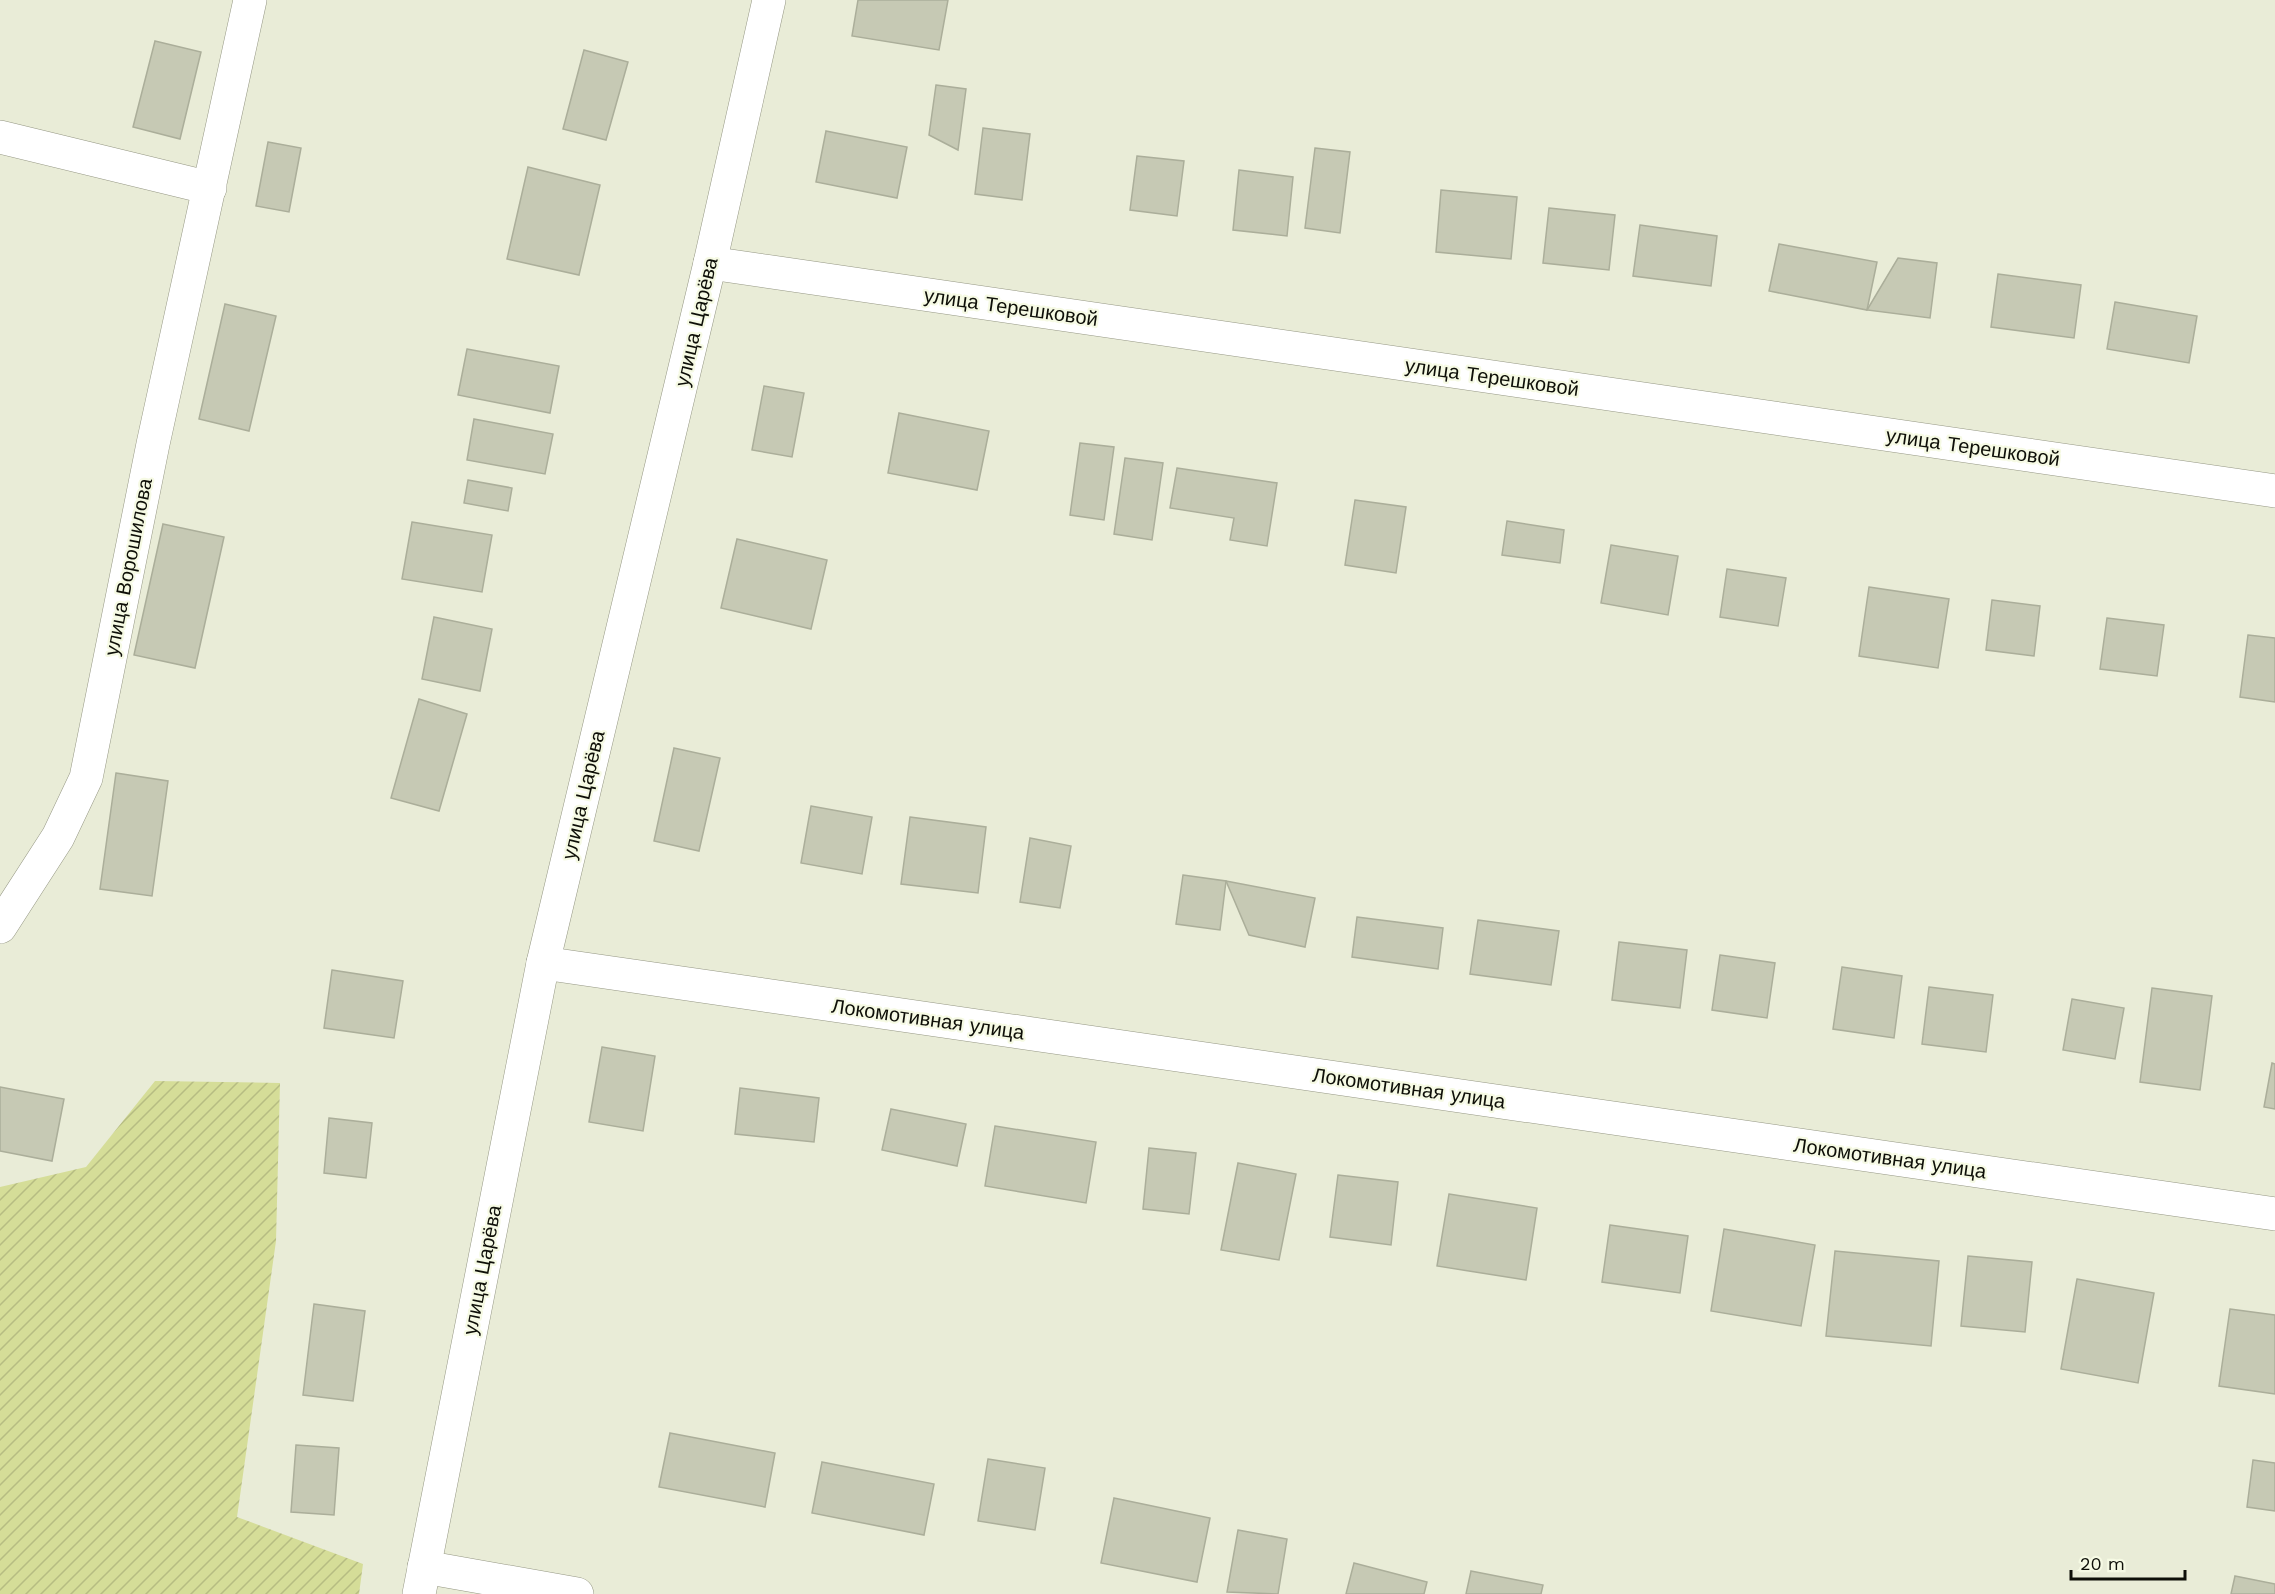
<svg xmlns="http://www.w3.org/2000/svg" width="2275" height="1594" font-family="'Work Sans',sans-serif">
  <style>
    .garden { fill: url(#garden-furrows) }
    .building { fill: #c6c9b4; stroke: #abae9a; stroke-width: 1.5 }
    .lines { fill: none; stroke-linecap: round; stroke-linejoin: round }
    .minor-casing { stroke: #959784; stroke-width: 34 }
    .minor { stroke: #fff; stroke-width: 33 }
    .labels { text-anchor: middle; stroke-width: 4.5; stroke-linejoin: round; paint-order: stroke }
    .street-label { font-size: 20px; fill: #0e0f08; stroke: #f6fae4 }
  </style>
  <defs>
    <pattern id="garden-furrows" width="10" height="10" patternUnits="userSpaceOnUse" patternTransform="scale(1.5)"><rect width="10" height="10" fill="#d5dd98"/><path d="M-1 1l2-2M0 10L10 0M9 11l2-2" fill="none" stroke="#b6bc82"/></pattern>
  </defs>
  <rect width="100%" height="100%" fill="#e9ecd7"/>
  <!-- garden -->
  <polygon class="garden" points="155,1081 280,1083 276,1241 237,1517 363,1564 359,1594 0,1594 0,1187 86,1167"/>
  <!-- building -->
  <g class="building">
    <polygon points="858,0 948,0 939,50 852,36"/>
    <polygon points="155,41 201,52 180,139 133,127"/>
    <polygon points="584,50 628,62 606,140 563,129"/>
    <polygon points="936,85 966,89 958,150 929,135"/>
    <polygon points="983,128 1030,134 1022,200 975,194"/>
    <polygon points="826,131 907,147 897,198 816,182"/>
    <polygon points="268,142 301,148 289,212 256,206"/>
    <polygon points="1315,148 1350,152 1340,233 1305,228"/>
    <polygon points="1137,156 1184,161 1177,216 1130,210"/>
    <polygon points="528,167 600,185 579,275 507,259"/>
    <polygon points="1239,170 1293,177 1287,236 1233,230"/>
    <polygon points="1441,190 1517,197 1511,259 1436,252"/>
    <polygon points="1549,208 1615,215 1609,270 1543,263"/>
    <polygon points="1640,225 1717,236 1711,286 1633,276"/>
    <polygon points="1779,244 1877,262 1867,310 1769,291"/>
    <polygon points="1898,258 1937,263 1930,318 1867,310"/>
    <polygon points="1998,274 2081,285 2074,338 1991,327"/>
    <polygon points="2115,302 2197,316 2189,363 2107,349"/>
    <polygon points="225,304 276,316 249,431 199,419"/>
    <polygon points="467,349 559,366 550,413 458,395"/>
    <polygon points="764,386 804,393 792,457 752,450"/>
    <polygon points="899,413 989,431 977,490 888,473"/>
    <polygon points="474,419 553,434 545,474 467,460"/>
    <polygon points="1080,443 1114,447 1104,520 1070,515"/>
    <polygon points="1125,458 1163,463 1152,540 1114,534"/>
    <polygon points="1177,468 1277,483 1267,546 1230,540 1234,518 1170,508"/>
    <polygon points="468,480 512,488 508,511 464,503"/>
    <polygon points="1355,500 1406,507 1396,573 1345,565"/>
    <polygon points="1507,521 1564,530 1560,563 1502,555"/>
    <polygon points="412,522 492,535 482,592 402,579"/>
    <polygon points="163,524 224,537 195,668 134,655"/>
    <polygon points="737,539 827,560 811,629 721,608"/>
    <polygon points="1611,545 1678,556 1668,615 1601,603"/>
    <polygon points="1727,569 1786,578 1778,626 1720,617"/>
    <polygon points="1869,587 1949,599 1938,668 1859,656"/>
    <polygon points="1992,600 2040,606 2034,656 1986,650"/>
    <polygon points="434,617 492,629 480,691 422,679"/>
    <polygon points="2107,618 2164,625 2157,676 2100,669"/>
    <polygon points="2248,635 2275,638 2275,702 2240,697"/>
    <polygon points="419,699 467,714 439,811 391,798"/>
    <polygon points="674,748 720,758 699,851 654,841"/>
    <polygon points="116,773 168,781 152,896 100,889"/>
    <polygon points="811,806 872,817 862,874 801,863"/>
    <polygon points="910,817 986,827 978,893 901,884"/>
    <polygon points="1030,838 1071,846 1060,908 1020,902"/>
    <polygon points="1183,875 1226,881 1220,930 1176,924"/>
    <polygon points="1226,881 1315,898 1305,947 1249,935"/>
    <polygon points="1357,917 1443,928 1438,969 1352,957"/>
    <polygon points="1478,920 1559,931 1551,985 1470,974"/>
    <polygon points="1619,942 1687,950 1680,1008 1612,1000"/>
    <polygon points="1720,955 1775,963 1767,1018 1712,1010"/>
    <polygon points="1842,967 1902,976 1894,1038 1833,1029"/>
    <polygon points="332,970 403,981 394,1038 324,1028"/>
    <polygon points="1929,987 1993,995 1986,1052 1922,1044"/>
    <polygon points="2152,988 2212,996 2200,1090 2140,1082"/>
    <polygon points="2072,999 2124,1008 2115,1059 2063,1050"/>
    <polygon points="602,1047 655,1056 643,1131 589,1122"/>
    <polygon points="2272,1063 2275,1064 2275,1109 2264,1107"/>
    <polygon points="0,1087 64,1099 52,1161 0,1151"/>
    <polygon points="740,1088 819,1098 814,1142 735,1134"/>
    <polygon points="891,1109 966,1124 957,1166 882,1150"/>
    <polygon points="329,1118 372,1123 366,1178 324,1173"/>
    <polygon points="995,1126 1096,1142 1086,1203 985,1186"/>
    <polygon points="1149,1148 1196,1153 1189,1214 1143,1209"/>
    <polygon points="1238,1163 1296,1174 1279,1260 1221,1250"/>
    <polygon points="1338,1175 1398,1182 1391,1245 1330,1237"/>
    <polygon points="1449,1194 1537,1208 1526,1280 1437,1266"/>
    <polygon points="1610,1225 1688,1236 1680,1293 1602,1282"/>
    <polygon points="1724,1229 1815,1245 1801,1326 1711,1311"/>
    <polygon points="1835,1251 1939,1261 1931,1346 1826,1336"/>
    <polygon points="1968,1256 2032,1262 2025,1332 1961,1326"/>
    <polygon points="2077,1279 2154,1293 2138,1383 2061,1369"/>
    <polygon points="314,1304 365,1311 353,1401 303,1395"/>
    <polygon points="2230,1309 2275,1315 2275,1394 2219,1386"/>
    <polygon points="670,1433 775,1453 765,1507 659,1487"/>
    <polygon points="296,1445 339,1448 334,1515 291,1512"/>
    <polygon points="988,1459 1045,1468 1035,1530 978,1521"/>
    <polygon points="2253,1460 2275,1463 2275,1511 2247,1507"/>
    <polygon points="822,1462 934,1484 924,1535 812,1513"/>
    <polygon points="1114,1498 1210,1518 1197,1582 1101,1563"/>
    <polygon points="1238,1530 1287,1539 1278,1594 1227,1592"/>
    <polygon points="1354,1563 1427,1582 1424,1594 1346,1594"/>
    <polygon points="1471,1571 1543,1585 1541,1594 1466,1594"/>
    <polygon points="2235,1576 2275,1584 2275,1594 2231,1594"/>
  </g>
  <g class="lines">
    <!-- minor casing -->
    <g class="minor-casing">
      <g id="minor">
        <polyline points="0,137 210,188"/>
        <polyline points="710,263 2275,491"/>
        <polyline points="0,927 58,837 86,778 153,444 250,0"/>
        <polyline points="543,963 2275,1214"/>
        <polyline points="424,1567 577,1594"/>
        <polyline points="419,1594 543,963 710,263 769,0"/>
      </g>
    </g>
    <!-- minor -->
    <use href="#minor" class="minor"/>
  </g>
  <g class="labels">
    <!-- street labels -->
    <g class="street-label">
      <text transform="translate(1011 307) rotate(8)" y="7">улица Терешковой</text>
      <text transform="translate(696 322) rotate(-77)" y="7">улица Царёва</text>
      <text transform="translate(1492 377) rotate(8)" y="7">улица Терешковой</text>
      <text transform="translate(1973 447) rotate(8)" y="7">улица Терешковой</text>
      <text transform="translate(128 567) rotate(-79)" y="7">улица Ворошилова</text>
      <text transform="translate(583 795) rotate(-77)" y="7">улица Царёва</text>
      <text transform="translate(928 1019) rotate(8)" y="7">Локомотивная улица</text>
      <text transform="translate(1409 1088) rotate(8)" y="7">Локомотивная улица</text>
      <text transform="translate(1890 1158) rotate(8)" y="7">Локомотивная улица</text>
      <text transform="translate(482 1270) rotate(-79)" y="7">улица Царёва</text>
    </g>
  </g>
  <!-- scale -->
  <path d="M2071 1570v9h114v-9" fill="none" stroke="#0e0f08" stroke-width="3"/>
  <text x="2080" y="1570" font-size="18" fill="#0e0f08" stroke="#f6fae4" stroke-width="4.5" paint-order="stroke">20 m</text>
</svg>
